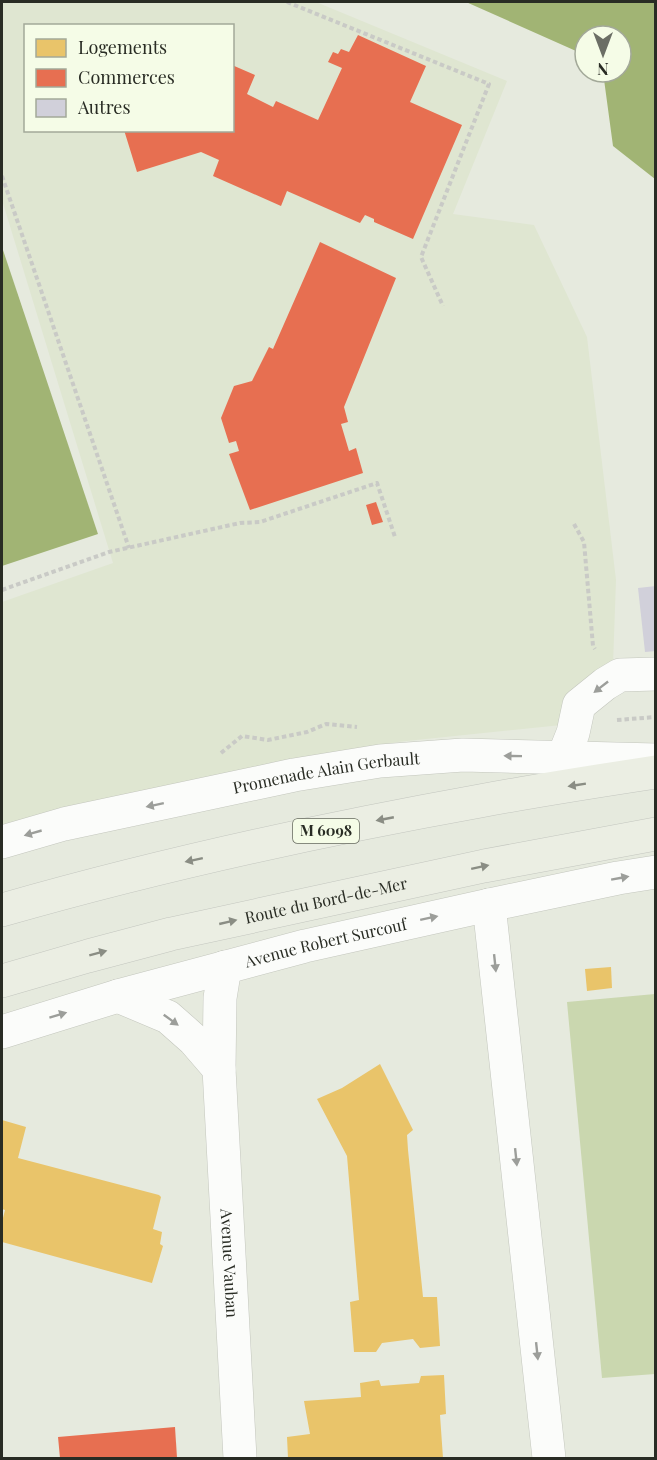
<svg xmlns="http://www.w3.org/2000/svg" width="657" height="1460" font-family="'Playfair Display',serif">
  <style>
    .built { fill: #dfe6d1; fill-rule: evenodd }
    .green { fill: #cad7af }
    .water { fill: #a1b474 }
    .homes { fill: #e9c46a }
    .shops { fill: #e76f51 }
    .building { fill: #d1d0da }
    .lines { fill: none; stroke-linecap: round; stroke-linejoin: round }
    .minor-casing { stroke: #c3c6bd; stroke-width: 34 }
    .major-casing { stroke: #c3c6bf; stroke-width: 34 }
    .path { stroke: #c9cac6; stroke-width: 4; stroke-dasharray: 4.5 3; stroke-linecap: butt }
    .minor { stroke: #fbfcfa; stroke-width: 33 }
    .major { stroke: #ebeee3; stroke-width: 33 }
    .oneway { fill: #9c9e9a }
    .oneway2 { fill: #8a8d84 }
    .labels { text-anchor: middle; stroke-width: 6; stroke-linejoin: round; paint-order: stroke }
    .shield { fill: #f5fce7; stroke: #666a5e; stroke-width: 1.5 }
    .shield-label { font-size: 15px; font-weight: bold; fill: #292c24 }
    .street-label { font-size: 16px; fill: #292c24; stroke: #f5fce7 }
  </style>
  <rect width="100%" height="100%" fill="#e6eade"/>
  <!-- built -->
  <path class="built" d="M2,2H316L507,81L453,214L534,225L587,337L616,580L612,693L581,723L397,742L118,805L2,840V602L113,563L2,200ZM26,26H232V130H26Z"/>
  <!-- green -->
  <polygon class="green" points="655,994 655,1374 602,1378 567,1002"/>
  <!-- water -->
  <g class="water">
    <polygon points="466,2 655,2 655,179 613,146 603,72 621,72 621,36 585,36 585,55"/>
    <polygon points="2,247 98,534 2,566"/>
  </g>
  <!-- homes -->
  <g class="homes">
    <polygon points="611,967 612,988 587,991 585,969"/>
    <polygon points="380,1064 413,1130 407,1135 408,1150 423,1297 437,1297 440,1346 420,1348 413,1339 382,1343 376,1352 354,1352 350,1302 359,1300 347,1156 317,1099 342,1088"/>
    <polygon points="2,1120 26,1127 18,1158 159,1195 161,1197 153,1229 162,1232 160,1244 163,1246 152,1283 2,1242 2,1222 5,1210 2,1209"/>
    <polygon points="444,1375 446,1414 440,1415 443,1458 288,1458 287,1437 310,1434 304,1401 361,1397 360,1383 379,1380 381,1386 419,1383 421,1376"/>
  </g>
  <!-- shops -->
  <g class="shops">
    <polygon points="358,35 426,66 410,102 462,125 413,239 374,222 374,219 365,215 360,223 287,191 281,206 213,176 219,160 201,152 137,172 124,130 232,130 232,65 255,75 247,94 273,107 276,101 318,120 342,68 328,62 333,52 338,54 341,49 349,52"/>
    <polygon points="320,242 396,278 344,407 348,422 341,424 349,451 356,448 363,473 250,510 229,454 239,451 236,441 229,443 221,418 234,386 252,381 269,347 273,349"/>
    <polygon points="376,502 383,522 372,525 366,505"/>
    <polygon points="175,1427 177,1458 60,1458 58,1437"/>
  </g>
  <!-- building -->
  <polygon class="building" points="656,586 656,651 645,652 638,588"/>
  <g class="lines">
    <!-- minor casing -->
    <g class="minor-casing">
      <g id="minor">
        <polyline points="563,758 573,733 579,705 605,684 620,675 656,674"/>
        <path id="s1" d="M2,842L64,824L294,775L380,761L463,755L656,760"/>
        <polyline points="489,905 549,1458"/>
        <path id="s2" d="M225,967L220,998L219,1069L240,1458"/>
        <polyline points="118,996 168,1017 194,1040 219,1069"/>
        <path id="s3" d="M2,1032L118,996L305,946L489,905L618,878L656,872"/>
      </g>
    </g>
    <!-- major casing -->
    <g class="major-casing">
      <g id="major">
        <path d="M2,910C159,865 319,830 480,801C539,790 597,781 656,772"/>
        <path id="s4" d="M2,981L88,956L171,934L484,866L656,834"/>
      </g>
    </g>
    <!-- path -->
    <g class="path">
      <polyline points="287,2 489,84 421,257 443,306"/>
      <polyline points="2,176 129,548"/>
      <polyline points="574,524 584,542 593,646 595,649"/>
      <polyline points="2,590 109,552 240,523 260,522 377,483 395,537"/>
      <polyline points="617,720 656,717"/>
      <polyline points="221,753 242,736 268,740 307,732 326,724 357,727"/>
    </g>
    <!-- minor -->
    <use href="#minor" class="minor"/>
    <!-- major -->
    <use href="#major" class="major"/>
  </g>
  <!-- one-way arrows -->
  <defs><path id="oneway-solid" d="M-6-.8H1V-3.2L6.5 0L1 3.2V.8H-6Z" transform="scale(1.5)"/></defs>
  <g class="oneway">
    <use href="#oneway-solid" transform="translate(601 687) rotate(142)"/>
    <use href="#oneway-solid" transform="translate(513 756) rotate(-179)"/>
    <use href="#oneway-solid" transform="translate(155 805) rotate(168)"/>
    <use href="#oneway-solid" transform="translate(33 833) rotate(164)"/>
    <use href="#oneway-solid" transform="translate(620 878) rotate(-10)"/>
    <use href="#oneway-solid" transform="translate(429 918) rotate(-12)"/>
    <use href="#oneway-solid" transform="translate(495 963) rotate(84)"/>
    <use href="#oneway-solid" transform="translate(58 1015) rotate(-17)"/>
    <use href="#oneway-solid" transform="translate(171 1020) rotate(36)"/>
    <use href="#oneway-solid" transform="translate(516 1157) rotate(84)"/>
    <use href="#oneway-solid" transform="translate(537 1351) rotate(84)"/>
  </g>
  <g class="oneway2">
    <use href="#oneway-solid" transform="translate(577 785) rotate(171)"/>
    <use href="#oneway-solid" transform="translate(385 819) rotate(169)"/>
    <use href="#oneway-solid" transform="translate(194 860) rotate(168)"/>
    <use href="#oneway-solid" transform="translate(480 867) rotate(-12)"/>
    <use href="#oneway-solid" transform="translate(228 922) rotate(-13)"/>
    <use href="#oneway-solid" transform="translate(98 953) rotate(-15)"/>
  </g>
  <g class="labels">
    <!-- shield labels -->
    <rect class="shield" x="293" y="819" width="66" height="24" rx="4.5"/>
    <g class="shield-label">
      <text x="326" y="836">M 6098</text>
    </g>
    <!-- street labels -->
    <g class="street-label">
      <text dy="6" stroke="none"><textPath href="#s1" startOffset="332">Promenade Alain Gerbault</textPath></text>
      <text dy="6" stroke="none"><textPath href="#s4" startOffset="334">Route du Bord-de-Mer</textPath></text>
      <text dy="6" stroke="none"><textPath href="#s3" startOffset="336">Avenue Robert Surcouf</textPath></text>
      <text dy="6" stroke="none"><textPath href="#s2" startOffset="297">Avenue Vauban</textPath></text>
    </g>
  </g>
  <!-- border -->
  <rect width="657" height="1460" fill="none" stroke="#292c24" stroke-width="6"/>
  <!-- legend -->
  <rect x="24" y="24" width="210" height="108" fill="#f5fce7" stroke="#a3a999" stroke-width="1.5"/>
  <rect x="36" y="39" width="30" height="18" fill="#e9c46a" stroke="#a3a999" stroke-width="1.5"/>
  <text x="78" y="54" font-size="18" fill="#292c24">Logements</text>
  <rect x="36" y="69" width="30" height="18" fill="#e76f51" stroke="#a3a999" stroke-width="1.5"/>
  <text x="78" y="84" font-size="18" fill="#292c24">Commerces</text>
  <rect x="36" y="99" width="30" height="18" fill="#d1d0da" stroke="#a3a999" stroke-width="1.5"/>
  <text x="78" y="114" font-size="18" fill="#292c24">Autres</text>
  <!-- north arrow -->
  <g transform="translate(603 54) rotate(180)"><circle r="28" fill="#f5fce7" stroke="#a3a999" stroke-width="1.5"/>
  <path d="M0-4.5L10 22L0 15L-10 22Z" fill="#6b6e65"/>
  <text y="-9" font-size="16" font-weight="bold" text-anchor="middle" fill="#292c24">N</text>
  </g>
</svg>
